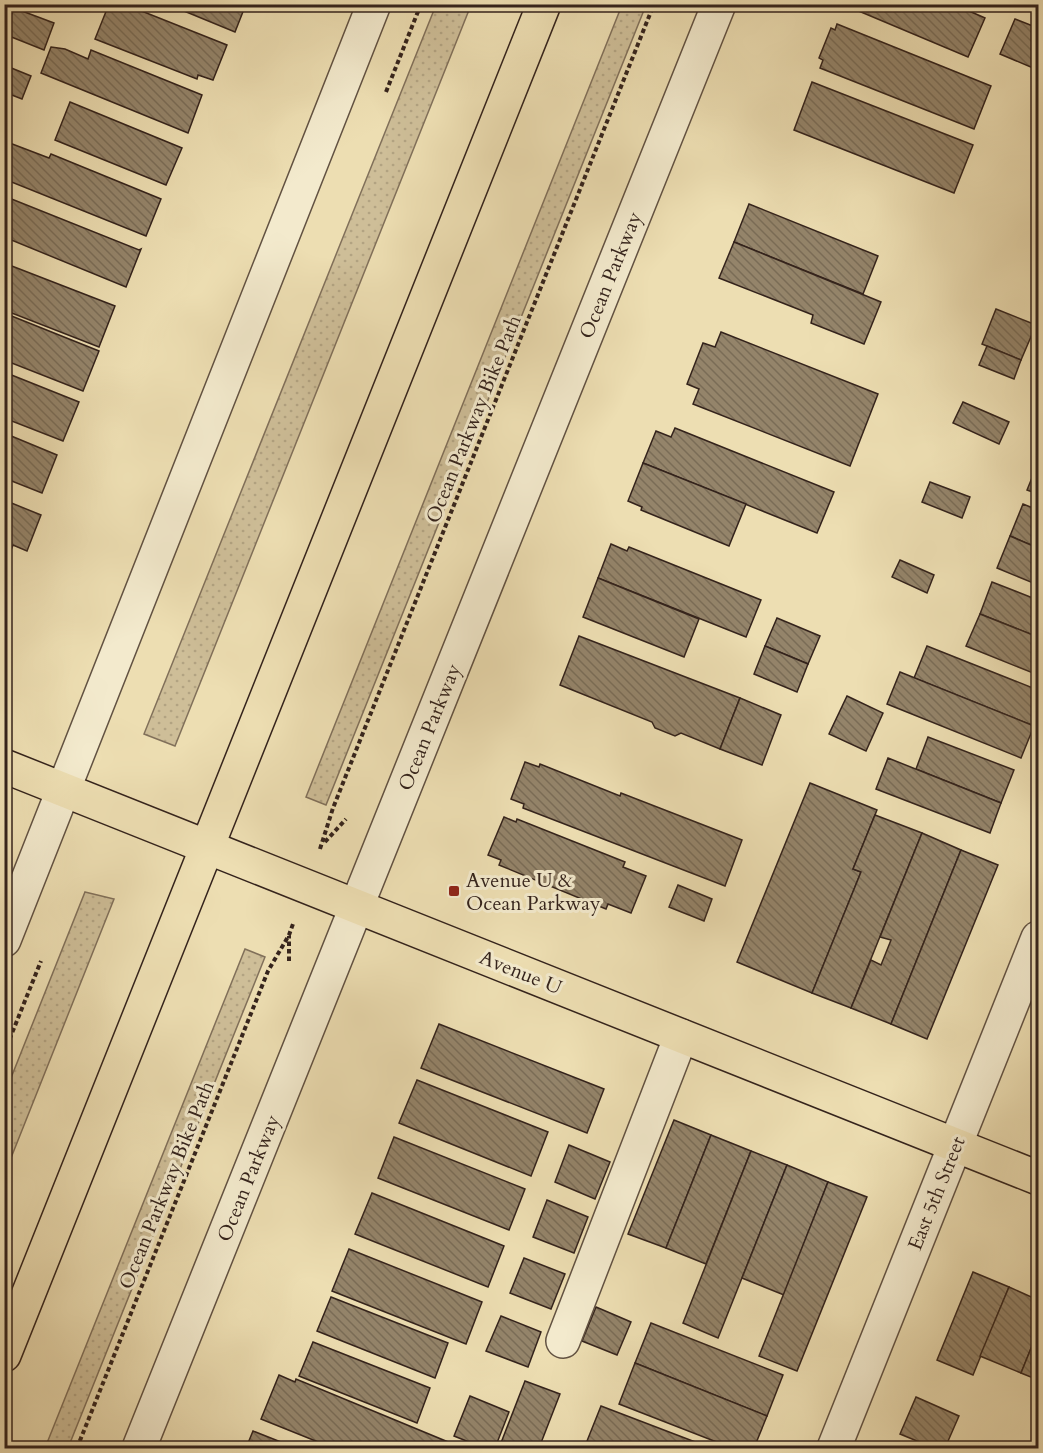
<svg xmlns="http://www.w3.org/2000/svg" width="1043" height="1453" font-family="Cardo,serif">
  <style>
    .grass { fill: url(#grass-dots); stroke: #81705a; stroke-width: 1.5 }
    .building { fill: url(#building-back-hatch); stroke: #34231c; stroke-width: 1.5 }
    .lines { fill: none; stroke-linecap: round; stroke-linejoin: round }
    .minor-casing { stroke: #625242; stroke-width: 36 }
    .major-casing { stroke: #34231c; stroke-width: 36 }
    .path { stroke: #34231c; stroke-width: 4; stroke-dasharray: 4.5 3; stroke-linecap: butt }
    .minor { stroke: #f3eacd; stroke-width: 33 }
    .major { stroke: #eddeb2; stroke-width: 33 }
    .poi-dot { fill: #8f2418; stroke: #f3eacd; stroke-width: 2 }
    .labels { text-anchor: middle; stroke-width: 6; stroke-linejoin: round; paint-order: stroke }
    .street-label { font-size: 20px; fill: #34231c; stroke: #f3eacd }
    .poi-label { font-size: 20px; fill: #34231c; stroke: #f3eacd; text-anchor: start }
  </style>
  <defs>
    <pattern id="grass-dots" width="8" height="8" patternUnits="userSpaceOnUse" patternTransform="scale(1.5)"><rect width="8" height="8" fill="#cebe98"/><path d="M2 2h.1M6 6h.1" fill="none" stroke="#b2a382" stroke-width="1.8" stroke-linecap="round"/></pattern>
    <pattern id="building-back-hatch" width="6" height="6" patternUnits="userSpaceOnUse" patternTransform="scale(1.5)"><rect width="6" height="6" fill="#94846a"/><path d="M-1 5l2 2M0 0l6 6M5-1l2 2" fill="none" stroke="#7a6c56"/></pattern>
  </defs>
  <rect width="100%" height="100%" fill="#eddeb2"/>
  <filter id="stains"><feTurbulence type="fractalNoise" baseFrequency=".00333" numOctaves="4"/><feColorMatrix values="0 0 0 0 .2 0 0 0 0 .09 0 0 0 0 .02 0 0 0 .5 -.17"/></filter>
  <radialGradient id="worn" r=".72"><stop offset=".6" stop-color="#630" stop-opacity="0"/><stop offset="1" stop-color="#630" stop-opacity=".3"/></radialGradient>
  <!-- grass -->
  <g class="grass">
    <polygon points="436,5 471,5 175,746 144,734"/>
    <polygon points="622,5 646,5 326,805 306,797"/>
    <polygon points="85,892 114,899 5,1173 5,1093"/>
    <polygon points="245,949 265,957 68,1448 45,1448"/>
  </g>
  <!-- building -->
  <g class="building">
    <polygon points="109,4 124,4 227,45 213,80 198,75 197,79 95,39"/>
    <polygon points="167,4 246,4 235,32"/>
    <polygon points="842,4 953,4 985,18 968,57"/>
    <polygon points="14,8 54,23 44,50 4,34"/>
    <polygon points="1015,19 1038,28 1038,70 1000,54"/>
    <polygon points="837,24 991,86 974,129 820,68 823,60 819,58 831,28 835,30"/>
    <polygon points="51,47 65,49 88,59 91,50 202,95 188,133 41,73"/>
    <polygon points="4,65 31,76 22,99 4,92"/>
    <polygon points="812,82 973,145 954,193 794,130"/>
    <polygon points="70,102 182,148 166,185 55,140"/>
    <polygon points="7,142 49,158 51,154 161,199 146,236 4,179 4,148"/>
    <polygon points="4,196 139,250 141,249 126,287 4,237"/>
    <polygon points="749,204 878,256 863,294 734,242"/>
    <polygon points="734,242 881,302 864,344 811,323 813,315 719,278"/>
    <polygon points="4,263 115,306 99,347 4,310"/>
    <polygon points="996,309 1036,325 1021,360 982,344"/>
    <polygon points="4,313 99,351 83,391 4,360"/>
    <polygon points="721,332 878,394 850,466 693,404 699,389 687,384 703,343 715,347"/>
    <polygon points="987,346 1021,360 1014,379 979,365"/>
    <polygon points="4,372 79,402 63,441 4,418"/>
    <polygon points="963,402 1009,422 999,444 953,423"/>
    <polygon points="675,428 834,492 817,533 643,463 656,431 671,437"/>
    <polygon points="4,433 57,455 42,493 4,478"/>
    <polygon points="643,463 746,504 729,546 641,510 642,507 628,501"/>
    <polygon points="1038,463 1038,494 1027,490"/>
    <polygon points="930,482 970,497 962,518 922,502"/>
    <polygon points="4,500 41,515 27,551 13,545 11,550 4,548"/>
    <polygon points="1023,504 1038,510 1038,548 1010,536"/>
    <polygon points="1010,536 1038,548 1038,585 997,568"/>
    <polygon points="611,544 627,551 629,547 761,600 746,637 598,578"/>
    <polygon points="900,560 934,575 927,593 892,577"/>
    <polygon points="4,563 10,566 4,580"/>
    <polygon points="598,578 699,619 684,657 583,617"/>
    <polygon points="992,582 1038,600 1038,637 980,614"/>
    <polygon points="980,614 1038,637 1038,675 966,646"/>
    <polygon points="777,618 820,636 808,664 765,646"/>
    <polygon points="579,636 740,698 720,749 681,733 675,736 655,728 652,722 560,685"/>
    <polygon points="765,646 808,664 797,692 754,674"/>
    <polygon points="927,646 1038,690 1038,715 1034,726 914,678"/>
    <polygon points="900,672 1034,726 1021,758 887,704"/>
    <polygon points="847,696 883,713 866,751 829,734"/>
    <polygon points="740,698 781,715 762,765 720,749"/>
    <polygon points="928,737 1014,770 1001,803 916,769"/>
    <polygon points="888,758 1001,803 990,833 876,789"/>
    <polygon points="525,762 539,767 540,764 620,796 621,793 742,840 725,886 523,808 524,804 511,799"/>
    <polygon points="810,783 877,810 853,869 861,872 812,993 737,962"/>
    <polygon points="875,815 922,833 851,1008 812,993 861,872 853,869"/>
    <polygon points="504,817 516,822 517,819 625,862 623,867 646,876 631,913 608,904 606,909 499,865 501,860 488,855"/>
    <polygon points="922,833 961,850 891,1024 851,1008 871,960 881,965 891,940 880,937"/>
    <polygon points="961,850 998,865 927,1039 891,1024"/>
    <polygon points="678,885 712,899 704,921 669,907"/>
    <polygon points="439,1024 604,1089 587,1133 421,1068"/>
    <polygon points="417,1080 548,1132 531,1176 399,1123"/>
    <polygon points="674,1120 711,1135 666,1248 628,1234"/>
    <polygon points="711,1135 751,1151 706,1264 666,1248"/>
    <polygon points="394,1137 525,1189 509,1230 378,1178"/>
    <polygon points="569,1145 610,1162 595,1199 555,1182"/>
    <polygon points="751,1151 787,1165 718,1338 683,1323"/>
    <polygon points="787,1165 828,1182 784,1295 742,1278"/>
    <polygon points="828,1182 867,1197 797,1371 759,1356"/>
    <polygon points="372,1193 504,1246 488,1287 355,1234"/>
    <polygon points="547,1200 588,1217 574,1253 533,1237"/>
    <polygon points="349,1249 482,1302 466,1344 332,1291"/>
    <polygon points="524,1258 565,1274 551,1309 510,1293"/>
    <polygon points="973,1272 1009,1287 973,1375 937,1360"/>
    <polygon points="1009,1287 1038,1300 1038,1331 1021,1373 980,1356"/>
    <polygon points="331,1297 448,1343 435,1378 317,1331"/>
    <polygon points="596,1307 631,1322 617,1355 582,1341"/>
    <polygon points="501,1316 541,1332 528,1367 486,1351"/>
    <polygon points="651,1323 783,1375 767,1416 635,1363"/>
    <polygon points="1038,1331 1038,1380 1021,1373"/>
    <polygon points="313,1342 430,1388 417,1423 299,1376"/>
    <polygon points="635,1363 767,1416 754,1448 732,1448 619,1404"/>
    <polygon points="279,1375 295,1382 296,1379 453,1444 451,1448 333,1448 261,1419"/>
    <polygon points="525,1381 560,1394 539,1448 499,1448"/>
    <polygon points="470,1396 509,1412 495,1448 484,1448 454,1436"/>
    <polygon points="916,1397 959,1416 945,1448 934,1448 900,1434"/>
    <polygon points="601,1406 711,1448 606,1448 587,1441"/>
    <polygon points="253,1431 296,1448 246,1448"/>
  </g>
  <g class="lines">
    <!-- minor casing -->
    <g class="minor-casing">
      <g id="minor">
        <polyline points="4,940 374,4"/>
        <polyline points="563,1341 681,1036"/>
        <polyline points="139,1448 719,4"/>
        <polyline points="834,1448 1038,938"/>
      </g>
    </g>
    <!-- major casing -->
    <g class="major-casing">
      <g id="major">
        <polyline points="4,766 1038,1178"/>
        <polyline points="4,1355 544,4"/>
      </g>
    </g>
    <!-- path -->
    <g class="path">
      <polyline points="386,92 421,4"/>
      <polyline points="325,842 346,819"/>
      <polyline points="320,849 333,808 654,4"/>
      <polyline points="289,961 289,936"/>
      <polyline points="4,1053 41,961"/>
      <polyline points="77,1448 268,971 289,935 293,924"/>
    </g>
    <!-- minor -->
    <use href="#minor" class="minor"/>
    <!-- major -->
    <use href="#major" class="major"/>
  </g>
  <!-- markers -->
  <rect class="poi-dot" x="448" y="885" width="12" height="12" rx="3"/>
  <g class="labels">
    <!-- street labels -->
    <g class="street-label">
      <text transform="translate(610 275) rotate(-68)" y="7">Ocean Parkway</text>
      <text transform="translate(473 419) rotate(-68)" y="7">Ocean Parkway Bike Path</text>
      <text transform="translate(429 727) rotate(-68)" y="7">Ocean Parkway</text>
      <text transform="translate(521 972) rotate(22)" y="7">Avenue U</text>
      <text transform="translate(248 1178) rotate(-68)" y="7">Ocean Parkway</text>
      <text transform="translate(166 1185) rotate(-68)" y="7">Ocean Parkway Bike Path</text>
      <text transform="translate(936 1193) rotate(-68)" y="7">East 5th Street</text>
    </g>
    <!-- poi labels -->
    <g class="poi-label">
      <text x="466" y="887">Avenue U &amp;<tspan x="466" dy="23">Ocean Parkway</tspan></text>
    </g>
  </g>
  <!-- margin -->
  <rect width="1043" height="1453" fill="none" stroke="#eddeb2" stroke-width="24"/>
  <rect x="6" y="6" width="1031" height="1441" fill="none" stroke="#34231c" stroke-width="3"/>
  <rect x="12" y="12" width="1019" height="1429" fill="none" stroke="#34231c" stroke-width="1.5"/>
  <rect width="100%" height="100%" filter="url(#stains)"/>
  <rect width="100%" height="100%" fill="url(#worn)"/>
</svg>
